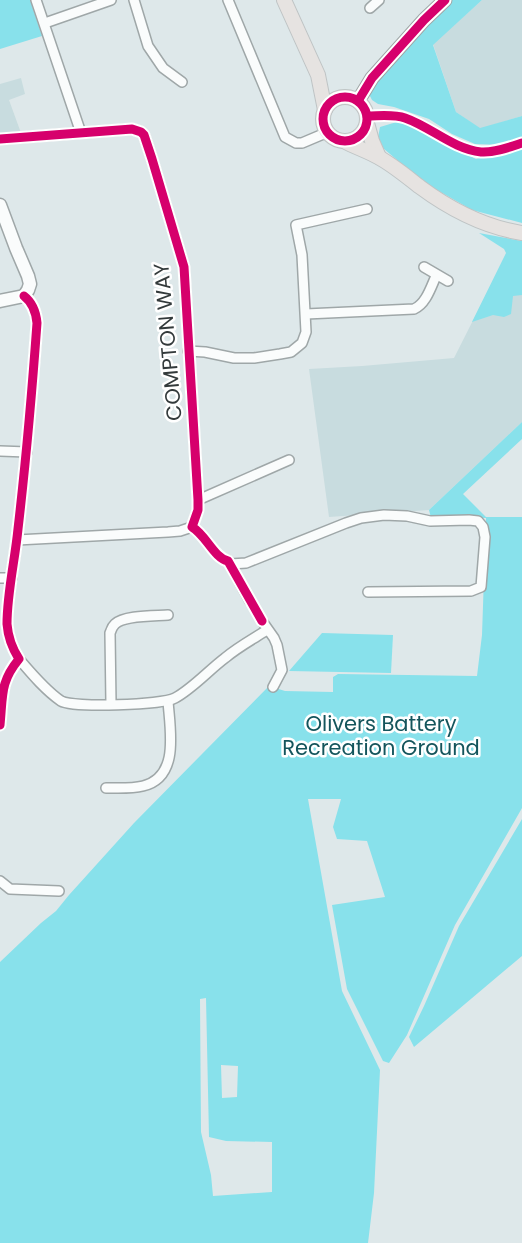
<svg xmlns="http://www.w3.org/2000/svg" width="522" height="1243" font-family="Poppins,sans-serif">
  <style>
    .built { fill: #c8dcdf }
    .green { fill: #88e1eb; fill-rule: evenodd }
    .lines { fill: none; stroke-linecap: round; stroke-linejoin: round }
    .street-casing { stroke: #9fa7a8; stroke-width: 12 }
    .secondary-casing { stroke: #9fa7a8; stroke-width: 15 }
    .primary-casing { stroke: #bfc4c5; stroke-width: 16 }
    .street { stroke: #fafcfc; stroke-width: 9 }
    .secondary { stroke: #fafcfc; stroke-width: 12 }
    .primary { stroke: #e6e3e1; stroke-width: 14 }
    .cycleway-casing { stroke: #fff; stroke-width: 13 }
    .cycleway { stroke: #d6006c; stroke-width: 9 }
    .labels { text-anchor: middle; stroke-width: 5; stroke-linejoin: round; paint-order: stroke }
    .street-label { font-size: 21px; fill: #333a3b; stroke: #fff }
    .park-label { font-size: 21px; fill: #14555c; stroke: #fff }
  </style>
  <rect width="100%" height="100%" fill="#dee8ea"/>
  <!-- built -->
  <g class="built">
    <polygon points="482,0 522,0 522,116 480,129 456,112 433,44"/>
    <polygon points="21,78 25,94 9,100 21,133 0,134 0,84"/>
    <polygon points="507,253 522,255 522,422 429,510 329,517 309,369 362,366 454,358"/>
  </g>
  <!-- green -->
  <g class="green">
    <polygon points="0,0 30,0 42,36 0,49"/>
    <polygon points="450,0 482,0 433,45 456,112 480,128 522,116 522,141 502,145 475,144 452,134 429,119 394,107 378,104 372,100 369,94 379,74"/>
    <polygon points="400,121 476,159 522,147 522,223 472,210 423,182 377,143 380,127"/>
    <polygon points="479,233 522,241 522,295 513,296 511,314 504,317 493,315 472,322 506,253 504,249"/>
    <path d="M522,422V439L463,494L486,517H522V808L455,925L407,1035L389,1063L383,1061L347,989L332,905L385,897L367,841L337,839L333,827L341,799H308L342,991L380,1070L374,1193L368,1243H0V962L41,923L56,911L69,895L134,823L269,686L285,691L333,692V677L338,674L477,676L482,635L486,518H431L429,510ZM206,998L209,1137L226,1141L272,1142V1192L213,1196L211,1175L201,1132L200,999ZM221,1065L238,1066L237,1097L222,1098Z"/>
    <polygon points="322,633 393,635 391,673 289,671"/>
    <polygon points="522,819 522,956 414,1047 409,1037 424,1006 459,926"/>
  </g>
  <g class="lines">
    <!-- street casing -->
    <g class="street-casing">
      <g id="street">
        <polyline points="36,0 81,133"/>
        <polyline points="134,0 148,46 163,68 182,82"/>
        <polyline points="228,0 285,137 296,143 302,143 328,132"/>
        <polyline points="370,8 379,0"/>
        <polyline points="45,23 111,0"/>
        <path d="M0,139L132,129L141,132L144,135L152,159L184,267L198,500V510L192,527C206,535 214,558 228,561L250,601"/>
        <polyline points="424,267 448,281"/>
        <path d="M306,314L414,309C426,304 431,287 436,276"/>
        <polyline points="188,351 205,352 234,358 254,358 280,354 291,352 302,343 306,332 302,255 296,225 367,209"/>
        <polyline points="0,451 27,452"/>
        <polyline points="198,500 289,460"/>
        <polyline points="17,540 168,532 180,531 192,527"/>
        <polyline points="228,561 231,564 246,563 346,523 361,518 384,515 407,516 430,521 469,520 478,521 483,527 485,537 481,587 471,591 368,592"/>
        <polyline points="0,578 12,578"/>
        <polyline points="262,621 274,638 277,645 282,670 273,687"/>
        <path d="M19,659C31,673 45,690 61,701C73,708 162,705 175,698C192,689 209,670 225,658C238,647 253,639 267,630"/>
        <path d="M111,704L110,633C112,629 111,628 115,624C124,615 155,616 168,615"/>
        <path d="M0,725C3,695 0,682 19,659C12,648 8,637 7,624C7,593 15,560 18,529C26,460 32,392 37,323C36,312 33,303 24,296"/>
        <path d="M106,788C118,788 131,789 143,786C180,777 170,730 168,701"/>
        <polyline points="0,881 10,889 59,891"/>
      </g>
    </g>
    <!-- secondary casing -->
    <g class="secondary-casing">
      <g id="secondary">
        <polyline points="358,101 372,78 424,20 445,0"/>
        <polyline points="0,205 16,248 28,276 30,284 28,290 24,296 0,301"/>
      </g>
    </g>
    <!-- primary casing -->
    <g class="primary-casing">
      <g id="primary">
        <polyline points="284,0 318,75 325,110"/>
        <circle cx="345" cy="119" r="22"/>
        <polyline points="367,123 372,141 379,157"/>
        <path d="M344,141C355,147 367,151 378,157C393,165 407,177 420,187C451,210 484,227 522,233"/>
      </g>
    </g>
    <!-- street -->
    <use href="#street" class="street"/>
    <!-- secondary -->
    <use href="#secondary" class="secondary"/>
    <!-- primary -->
    <use href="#primary" class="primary"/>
    <!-- cycleway casing -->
    <g class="cycleway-casing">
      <g id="cycleway">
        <circle cx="345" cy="119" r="22"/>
        <polyline points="358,101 372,78 424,20 445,0"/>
        <path d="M367,116C379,116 394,114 405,118C431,127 453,149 481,152C494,153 510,147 522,143"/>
        <path d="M0,139L132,129L141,132L144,135L152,159L184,267L198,500V510L192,527C206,535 214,558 228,561L262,621"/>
        <path d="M0,725C3,695 0,682 19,659C12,648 8,637 7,624C7,593 15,560 18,529C26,460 32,392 37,323C36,312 33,303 24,296"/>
      </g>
    </g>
    <!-- cycleway -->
    <use href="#cycleway" class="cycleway"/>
  </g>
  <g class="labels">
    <!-- street labels -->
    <g class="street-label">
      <text transform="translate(168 342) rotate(-95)" y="7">COMPTON WAY</text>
    </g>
    <!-- park labels -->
    <g class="park-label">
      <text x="381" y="731">Olivers Battery<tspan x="381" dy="24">Recreation Ground</tspan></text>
    </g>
  </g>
</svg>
